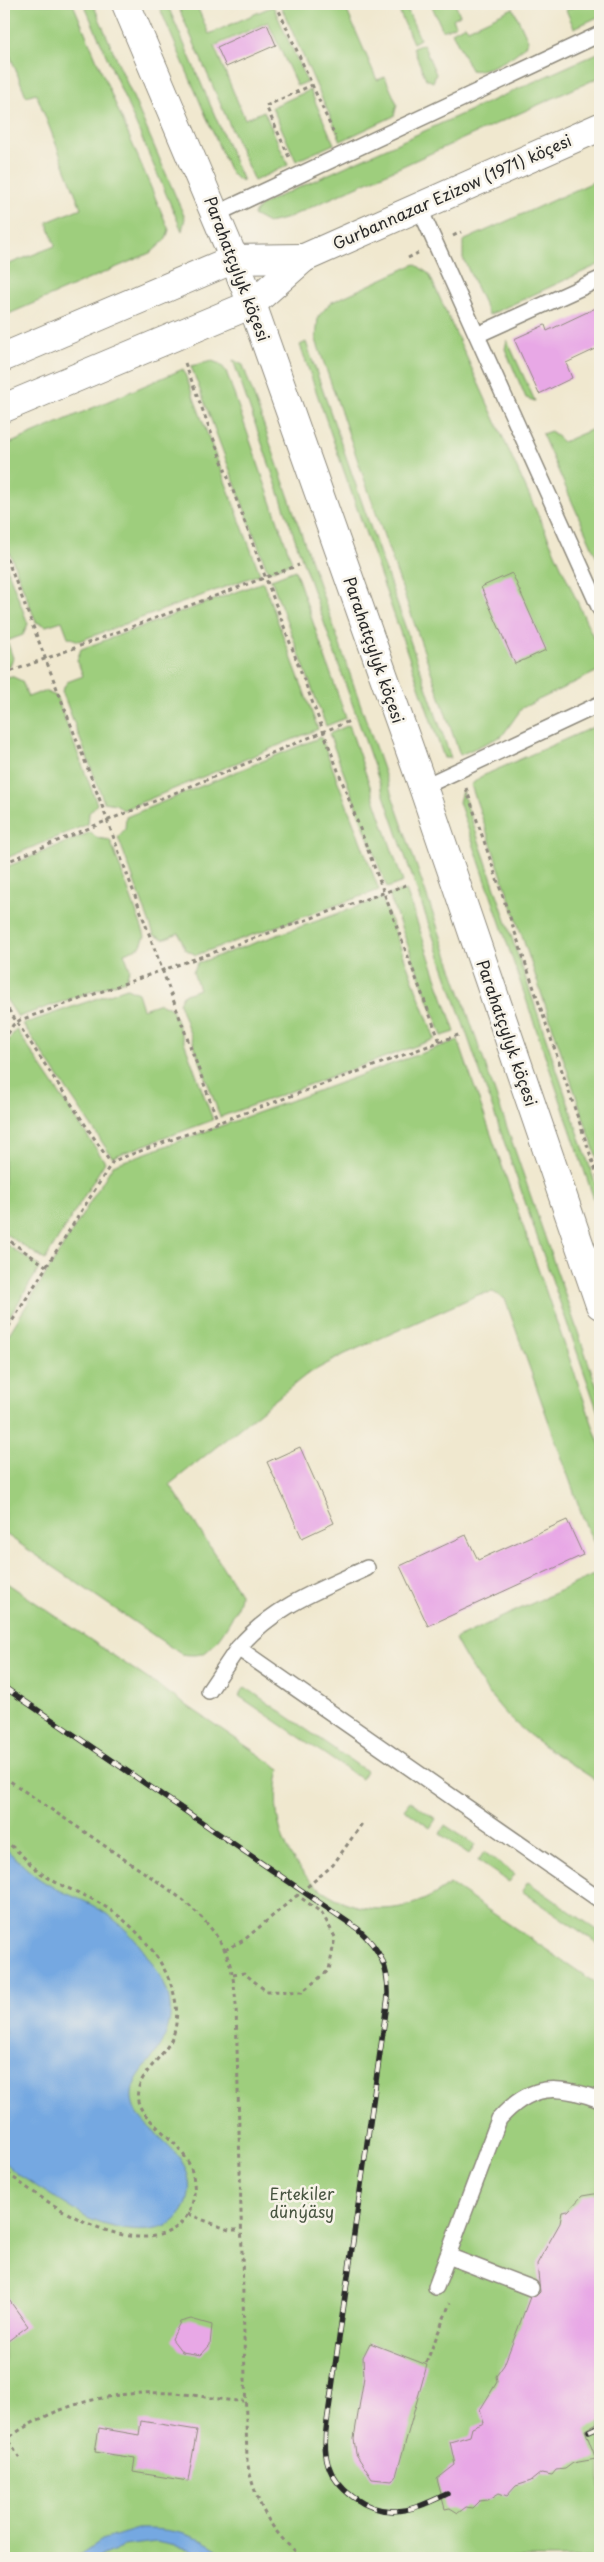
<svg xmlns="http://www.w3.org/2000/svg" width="604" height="2562" font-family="'Playpen Sans',sans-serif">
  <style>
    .green { fill: #9ece7d; stroke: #647c54 }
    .water { fill: #75a8e1; stroke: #506a86 }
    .building { fill: #e8a8e6 }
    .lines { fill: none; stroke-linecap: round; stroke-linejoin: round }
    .service-casing { stroke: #8e8a7d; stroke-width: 18 }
    .minor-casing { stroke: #8e8a7d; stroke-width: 30 }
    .tertiary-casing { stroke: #8e8a7d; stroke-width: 30 }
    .path { stroke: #8e8a7d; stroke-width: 3; stroke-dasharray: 4 4; stroke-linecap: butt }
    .service { stroke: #fff; stroke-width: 15 }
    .minor { stroke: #fff; stroke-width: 28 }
    .tertiary { stroke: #fff; stroke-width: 28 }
    .rail-casing { stroke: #2b2b2b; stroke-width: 5.5 }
    .rail { stroke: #f7f3e8; stroke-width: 4; stroke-dasharray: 11; stroke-linecap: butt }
    .labels { text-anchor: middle; stroke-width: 5; stroke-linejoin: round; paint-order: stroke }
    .street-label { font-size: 16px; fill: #2b2b2b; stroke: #f7f3e8 }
    .park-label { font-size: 16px; fill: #485440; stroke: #f7f3e8 }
  </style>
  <rect width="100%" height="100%" fill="#f7f3e8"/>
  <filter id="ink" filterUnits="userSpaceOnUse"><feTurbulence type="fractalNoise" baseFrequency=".02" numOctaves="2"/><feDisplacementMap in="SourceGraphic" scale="10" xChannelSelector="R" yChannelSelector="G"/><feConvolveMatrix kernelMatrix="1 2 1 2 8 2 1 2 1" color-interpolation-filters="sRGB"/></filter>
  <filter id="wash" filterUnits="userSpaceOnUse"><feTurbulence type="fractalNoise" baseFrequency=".0096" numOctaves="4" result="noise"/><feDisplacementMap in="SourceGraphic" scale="20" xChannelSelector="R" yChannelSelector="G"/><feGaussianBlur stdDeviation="1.12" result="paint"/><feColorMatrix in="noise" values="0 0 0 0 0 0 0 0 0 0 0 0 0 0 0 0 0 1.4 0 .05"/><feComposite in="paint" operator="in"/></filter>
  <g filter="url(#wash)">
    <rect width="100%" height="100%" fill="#f0e8cf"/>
    <!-- green -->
    <g class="green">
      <polygon points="4,4 73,4 169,230 166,239 152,252 4,316 4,266 55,246 47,222 81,208 36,93 26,96 4,40"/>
      <polygon points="84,4 93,4 185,218 182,231"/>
      <polygon points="158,4 167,4 243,181 237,179 230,172"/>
      <polygon points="177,4 196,4 209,34 273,6 307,82 297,86 268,22 214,46 245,119 264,111 288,165 254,181"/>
      <polygon points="280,4 344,4 377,80 385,77 397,104 394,116 341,141"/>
      <polygon points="396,4 405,4 420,39 413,43"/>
      <polygon points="431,4 455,4 460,15 453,19 456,25 443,31"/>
      <polygon points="580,4 600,4 600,16 574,28 566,10"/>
      <path d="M513,8L528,40C524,54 484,74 471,70L452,32L465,25L468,29Z"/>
      <polygon points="423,44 436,74 433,82 426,79 413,48"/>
      <polygon points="600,52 600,77 285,219 268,223 253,215 260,206 271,200"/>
      <polygon points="310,90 334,144 296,161 272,107"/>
      <polygon points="600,179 600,264 489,315 463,258 463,241"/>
      <polygon points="415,264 429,274 600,652 600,670 522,708 502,736 460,755 316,340 318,317 330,303"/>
      <polygon points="507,340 535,401 526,398 505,349"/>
      <polygon points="306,342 451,758 444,758 300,345"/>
      <polygon points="233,360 243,365 600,1396 600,1418"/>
      <polygon points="212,361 220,364 226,371 292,562 268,572 191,366"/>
      <polygon points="183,369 260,574 79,641 68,637 62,621 46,626 36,622 4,538 4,446"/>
      <polygon points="600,426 600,556 597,558 542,434 551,431 563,442"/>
      <polygon points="4,560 28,624 23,635 7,641 13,658 9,668 4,669"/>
      <polygon points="295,570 346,718 326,726 271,579"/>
      <polygon points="263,582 318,729 123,810 116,804 104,802 62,691 67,682 83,676 77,660 81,649"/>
      <polygon points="11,676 22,681 28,697 44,691 56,696 97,804 89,813 88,824 4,859 4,678"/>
      <polygon points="600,724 600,1167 471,785 480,777"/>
      <polygon points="349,725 403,882 387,888 329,734"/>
      <polygon points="321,737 379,890 196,955 185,949 179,933 163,939 154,935 118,837 125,829 126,817"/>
      <polygon points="462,791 600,1197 600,1217 459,802"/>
      <polygon points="91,832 97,838 110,840 145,936 140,947 124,953 130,969 125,980 18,1017 4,996 4,868"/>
      <polygon points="406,890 455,1032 442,1036 389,895"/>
      <polygon points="382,898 435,1039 220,1117 179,1003 183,995 199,989 193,972 198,963"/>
      <polygon points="127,988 138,993 143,1009 160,1003 172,1009 213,1120 112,1157 23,1024"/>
      <polygon points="16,1029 105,1162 45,1260 4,1233 4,1048"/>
      <path d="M458,1040L600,1446V1556L586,1526L505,1299L493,1292L480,1294L345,1354L306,1375L170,1484L240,1594C241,1607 216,1647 204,1653C197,1656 188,1655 181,1654L4,1533V1342L113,1165Z"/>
      <polygon points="4,1243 40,1267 4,1326"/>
      <path d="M600,1572V1783C569,1762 533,1742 507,1715C488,1695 467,1663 455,1639Z"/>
      <path d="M4,1581L280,1769C255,1873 363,1951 450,1884L600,1986V2558H4Z"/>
      <polygon points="245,1687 366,1771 361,1779 239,1696"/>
      <polygon points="410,1801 436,1819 430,1828 404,1809"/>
      <polygon points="445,1825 475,1845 469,1854 440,1834"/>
      <polygon points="484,1852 515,1874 509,1882 478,1861"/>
      <polygon points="528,1882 600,1932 600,1945 522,1891"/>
    </g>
    <!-- water -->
    <g class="water">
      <path d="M4,1848C17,1858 29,1873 44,1882C58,1891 74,1896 88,1903C122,1920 143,1946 161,1978C178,2008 170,2035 150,2061C142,2071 133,2081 132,2094C129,2132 204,2147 187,2203C183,2213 175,2223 164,2227C138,2235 111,2228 87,2218L17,2174L4,2162Z"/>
      <path d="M138,2529C171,2528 203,2535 228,2558H207L189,2549L156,2542L123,2546L97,2558H76L102,2540Z"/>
    </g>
    <g id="blocks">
      <!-- building -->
      <g class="building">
        <polygon points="267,24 276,45 226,67 217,47"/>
        <polygon points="600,306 600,347 566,363 572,378 539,394 514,339 545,325 547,331"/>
        <polygon points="512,573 546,650 515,664 481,587"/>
        <polygon points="300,1447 334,1523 302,1538 267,1462"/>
        <polygon points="567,1520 583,1555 428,1626 400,1566 466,1535 478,1560"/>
        <polygon points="600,2193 600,2421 585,2430 596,2459 573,2463 565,2469 556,2470 552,2475 541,2473 531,2481 516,2486 507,2496 499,2493 488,2500 479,2501 472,2508 466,2507 458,2513 450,2508 445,2509 437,2479 455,2465 450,2442 470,2436 472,2428 484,2423 480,2410 497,2382 496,2376 504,2365 530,2297 536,2296 540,2292 537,2264 560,2223 562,2212 568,2211 582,2196"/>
        <polygon points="4,2293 28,2326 4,2344"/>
        <polygon points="191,2319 212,2325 210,2345 201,2355 182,2352 172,2339 180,2322"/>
        <polygon points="370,2343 427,2365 396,2476 392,2481 372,2479 356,2454 354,2438 364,2377 363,2357"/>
        <polygon points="141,2421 197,2430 188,2481 133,2472 135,2458 95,2452 99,2428 139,2435"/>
      </g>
    </g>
  </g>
  <g filter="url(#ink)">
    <use href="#blocks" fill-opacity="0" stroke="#8e8a7d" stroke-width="1"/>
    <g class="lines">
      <!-- service casing -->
      <g class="service-casing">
        <g id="service">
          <polyline points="419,207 600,609"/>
          <polyline points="216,214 600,34"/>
          <polyline points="477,335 600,279"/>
          <polyline points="423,787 600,704"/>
          <path d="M238,1648C275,1605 318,1591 367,1568"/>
          <polyline points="209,1691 238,1648 600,1900"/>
          <polyline points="448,2256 531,2288"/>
          <path d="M436,2287L499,2119C531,2083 558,2084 600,2100"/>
        </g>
      </g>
      <!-- minor casing -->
      <g class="minor-casing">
        <g id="minor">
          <polyline points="126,4 234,259"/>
          <polyline points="304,258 600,127"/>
        </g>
      </g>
      <!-- tertiary casing -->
      <g class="tertiary-casing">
        <g id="tertiary">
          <polyline points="234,259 252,304 423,787 600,1305"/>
          <polyline points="4,357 234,259 304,258"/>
          <polyline points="4,408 252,304 304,258"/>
        </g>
      </g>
      <!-- path -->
      <g class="path">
        <polyline points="276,4 335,136"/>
        <polyline points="289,157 266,106 312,85"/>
        <polyline points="453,236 461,232"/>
        <polyline points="408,258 418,253"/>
        <polyline points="185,363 440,1042"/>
        <polyline points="4,551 101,803 218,1122"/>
        <polyline points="4,674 299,565"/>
        <polyline points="466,788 600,1183"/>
        <polyline points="4,863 352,720"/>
        <polyline points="4,1003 110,1162"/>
        <polyline points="4,1041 13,1025 20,1020 409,884"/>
        <polyline points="4,1237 46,1266"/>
        <polyline points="4,1334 113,1161 461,1034"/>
        <path d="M4,1777C43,1804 82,1830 121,1857C156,1881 196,1903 219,1940C232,1960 234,1981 236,2005L247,2461C255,2501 270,2533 304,2558"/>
        <path d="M4,1841C20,1850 31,1868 47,1877C65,1889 86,1894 104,1906C143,1929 188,1985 174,2033C167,2057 133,2075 138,2101C142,2122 183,2140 192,2172C197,2189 194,2209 182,2222C138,2267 40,2200 4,2170"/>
        <polyline points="225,1950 244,1940 333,1865 363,1822"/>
        <polyline points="233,1975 244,1973 266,1991 302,1992 329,1970 335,1937 322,1913 297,1895"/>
        <polyline points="188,2214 229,2230 240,2230"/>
        <polyline points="426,2363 450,2303"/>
        <polyline points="4,2435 22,2461"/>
        <path d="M4,2441C53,2405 111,2390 172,2393C196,2394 220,2401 244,2401"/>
      </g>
      <!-- service -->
      <use href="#service" class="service"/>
      <!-- minor -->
      <use href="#minor" class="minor"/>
      <!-- tertiary -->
      <use href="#tertiary" class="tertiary"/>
      <!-- rail casing -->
      <g class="rail-casing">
        <g id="rail">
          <path d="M4,1687L358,1929C380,1949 389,1967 388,1997L327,2422C325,2435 324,2451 328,2464C336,2490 366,2511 393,2511C412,2511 430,2502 447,2494"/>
          <polyline points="589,2431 600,2426"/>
        </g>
      </g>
      <!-- rail -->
      <use href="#rail" class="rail"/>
    </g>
  </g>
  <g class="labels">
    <!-- street labels -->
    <g class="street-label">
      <text transform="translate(452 192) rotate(-24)" y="6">Gurbannazar Ezizow (1971) köçesi</text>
      <text transform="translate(237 269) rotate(69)" y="6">Parahatçylyk köçesi</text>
      <text transform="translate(374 650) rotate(71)" y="6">Parahatçylyk köçesi</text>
      <text transform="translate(507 1033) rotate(71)" y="6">Parahatçylyk köçesi</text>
    </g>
    <!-- park labels -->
    <g class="park-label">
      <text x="302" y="2200">Ertekiler<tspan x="302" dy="18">dünýäsy</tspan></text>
    </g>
  </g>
  <!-- margin -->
  <rect width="604" height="2562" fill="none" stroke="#f7f3e8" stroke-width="20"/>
</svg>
